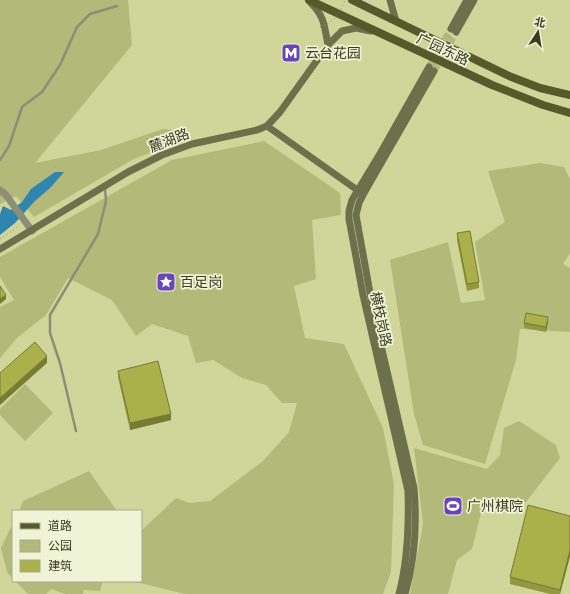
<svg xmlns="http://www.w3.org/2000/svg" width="570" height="594" font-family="'Golos Text','Noto Sans SC',sans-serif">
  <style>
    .green { fill: #b3b978 }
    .water { fill: #2f85ad }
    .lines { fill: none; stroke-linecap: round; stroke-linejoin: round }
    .secondary-tunnel { stroke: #b2b781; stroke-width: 7; stroke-dasharray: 7 3.5; stroke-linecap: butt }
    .path { stroke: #8b8f63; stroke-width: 1; stroke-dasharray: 1 3; stroke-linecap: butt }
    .service { stroke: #8c8f76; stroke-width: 2.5 }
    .tertiary { stroke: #8c8f76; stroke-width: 7 }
    .secondary { stroke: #6c704b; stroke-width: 7 }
    .primary { stroke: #56592b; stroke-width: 8 }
    .path-bridge { stroke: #8b8f63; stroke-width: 1; stroke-dasharray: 1 3; stroke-linecap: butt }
    .wall { fill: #929740 }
    .shaded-wall { fill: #777b34 }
    .building { fill: #aab04a; stroke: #777b34 }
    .labels { text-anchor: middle; stroke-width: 3.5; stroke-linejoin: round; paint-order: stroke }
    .street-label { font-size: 14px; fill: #393b22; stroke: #f0f4d6 }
    .poi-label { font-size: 14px; fill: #393b22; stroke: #f0f4d6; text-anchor: start }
  </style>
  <rect width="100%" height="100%" fill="#d0d699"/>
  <!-- green -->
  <g class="green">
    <polygon points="0,0 128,0 132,45 35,163 101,150 163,129 187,131 185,139 132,160 34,217 16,196 0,204"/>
    <polygon points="264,141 340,193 341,215 312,220 316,279 294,286 305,338 344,344 383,428 394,484 391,572 383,594 185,594 132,581 141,581 141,531 176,498 189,503 210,501 263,461 289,432 297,403 282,403 266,385 242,378 213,360 196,363 188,336 152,324 136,336 112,300 68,278 46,315 17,338 0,358 0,307 14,300 0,277 0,257 172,160"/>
    <polygon points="540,163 564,167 570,179 570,253 563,264 570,268 570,332 520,329 516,360 485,464 423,445 414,414 390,260 448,242 461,303 485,300 475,242 505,222 488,171"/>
    <polygon points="25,384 53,413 25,441 0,415 0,409"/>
    <polygon points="519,421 556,445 560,458 526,502 490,503 482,509 472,549 457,560 448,594 410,594 423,524 414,448 487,469 500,455 504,428"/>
    <polygon points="89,471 117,511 19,511 23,501"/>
    <polygon points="13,523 13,579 7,572 1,548"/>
    <polygon points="15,581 103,581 100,591 84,590 83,594 65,594 51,589 46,594 30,594 27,593"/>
  </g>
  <!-- water -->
  <polygon class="water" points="55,172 64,172 51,187 34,202 15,223 0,235 0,214 3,206 11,210 22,202 31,189"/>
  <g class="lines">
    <!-- secondary-tunnel -->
    <g class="secondary-tunnel">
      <polyline points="429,67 451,29"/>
      <polyline points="434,71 456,32"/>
    </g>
    <!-- path -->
    <polyline class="path" points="0,239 19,226"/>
    <!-- service -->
    <g class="service">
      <polyline points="0,160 9,146 22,107 42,92 60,65 77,27 90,14 117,6"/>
      <polyline points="76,431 60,363 50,333 50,315 98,234 106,201 105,188"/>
    </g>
    <!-- tertiary -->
    <polyline class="tertiary" points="0,190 6,195 32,231"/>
    <!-- secondary -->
    <g class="secondary">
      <polyline points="390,0 396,21"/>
      <path d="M310,2C325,17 324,25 328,45"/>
      <polyline points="451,29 467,0"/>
      <polyline points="456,32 474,0"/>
      <polyline points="267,126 360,192"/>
      <polyline points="0,249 128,172 162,155 192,144 257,130 267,126 280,112 328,45 342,31 356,28 371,31"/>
      <path d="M399,594C408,560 409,525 408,491L363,295L349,219V211L352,200L381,152L429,67"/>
      <path d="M405,594C415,560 417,523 414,488L374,315L356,215L359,203L364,193L434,71"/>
    </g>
    <!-- primary -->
    <g class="primary">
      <polyline points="309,0 492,85 543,105 570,113"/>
      <polyline points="352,0 509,76 540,88 570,95"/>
    </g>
    <!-- path-bridge -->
    <path class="path-bridge" d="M320,27C336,21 338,15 345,0"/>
  </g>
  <!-- wall -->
  <g class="wall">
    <polygon points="457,233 479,282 479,288 467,291 457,240"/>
    <polygon points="548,322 546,332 524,328 524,323"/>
    <polygon points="118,371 171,420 130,430 118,377"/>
    <polygon points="570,556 560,594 550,594 510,584 510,577"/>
  </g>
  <!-- shaded-wall -->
  <g class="shaded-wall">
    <polygon points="6,295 6,299 0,304 0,299"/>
    <polygon points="548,317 548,322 546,332 546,327"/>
    <polygon points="47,356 47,363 0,405 0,398"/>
    <polygon points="171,414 171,420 130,430 130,423"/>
    <polygon points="570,550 570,556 560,594 560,590"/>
  </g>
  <!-- building -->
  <g class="building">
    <polygon points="470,231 479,282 467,284 457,233"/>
    <polygon points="0,286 6,295 0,299"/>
    <polygon points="526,313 548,317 546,327 524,323"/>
    <polygon points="35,342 47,356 0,398 0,373"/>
    <polygon points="158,361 171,414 130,423 118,371"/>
    <polygon points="528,505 570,516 570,550 560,590 510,577"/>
  </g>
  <!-- icons -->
  <defs>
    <g id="metro-square" transform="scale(1)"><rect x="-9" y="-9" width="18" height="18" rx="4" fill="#6844bd" stroke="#f0f4d6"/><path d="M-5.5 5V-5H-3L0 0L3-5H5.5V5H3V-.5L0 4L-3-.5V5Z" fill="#fff"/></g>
    <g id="sight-square" transform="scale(1)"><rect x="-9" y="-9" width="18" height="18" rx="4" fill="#6844bd" stroke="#f0f4d6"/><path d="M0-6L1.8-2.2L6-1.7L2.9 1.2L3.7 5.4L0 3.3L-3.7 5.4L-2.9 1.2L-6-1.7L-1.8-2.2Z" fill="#fff"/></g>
    <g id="stadium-square" transform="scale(1)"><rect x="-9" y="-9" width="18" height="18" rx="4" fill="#6844bd" stroke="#f0f4d6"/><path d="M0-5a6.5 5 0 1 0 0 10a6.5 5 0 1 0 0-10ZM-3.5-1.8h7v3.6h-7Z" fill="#fff"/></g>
  </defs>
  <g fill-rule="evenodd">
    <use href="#metro-square" x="291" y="53"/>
    <use href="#sight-square" x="166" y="282"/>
    <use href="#stadium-square" x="453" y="506"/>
  </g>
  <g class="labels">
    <!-- street labels -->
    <g class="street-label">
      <text transform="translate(443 49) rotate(25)" y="5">广园东路</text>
      <text transform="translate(169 140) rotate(-21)" y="5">麓湖路</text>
      <text transform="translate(381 319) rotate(78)" y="5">横枝岗路</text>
    </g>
    <!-- poi labels -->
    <g class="poi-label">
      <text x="305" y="58">云台花园</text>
      <text x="180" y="287">百足岗</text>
      <text x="467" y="511">广州棋院</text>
    </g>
  </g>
  <!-- legend -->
  <rect x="12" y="510" width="130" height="72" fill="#f0f4d6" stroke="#a7aa8e"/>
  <rect x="20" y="523" width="20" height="6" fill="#56592b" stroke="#a7aa8e"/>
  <text x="48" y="530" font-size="12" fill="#393b22">道路</text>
  <rect x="20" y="540" width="20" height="12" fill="#b3b978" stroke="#a7aa8e"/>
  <text x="48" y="550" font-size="12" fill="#393b22">公园</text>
  <rect x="20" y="560" width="20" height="12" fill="#aab04a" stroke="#a7aa8e"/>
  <text x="48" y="570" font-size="12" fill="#393b22">建筑</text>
  <!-- north arrow -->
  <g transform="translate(538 32) rotate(12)" stroke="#f0f4d6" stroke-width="3" paint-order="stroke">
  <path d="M0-3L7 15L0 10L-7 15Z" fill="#393b22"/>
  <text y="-6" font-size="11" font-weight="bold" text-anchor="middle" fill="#393b22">北</text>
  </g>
</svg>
